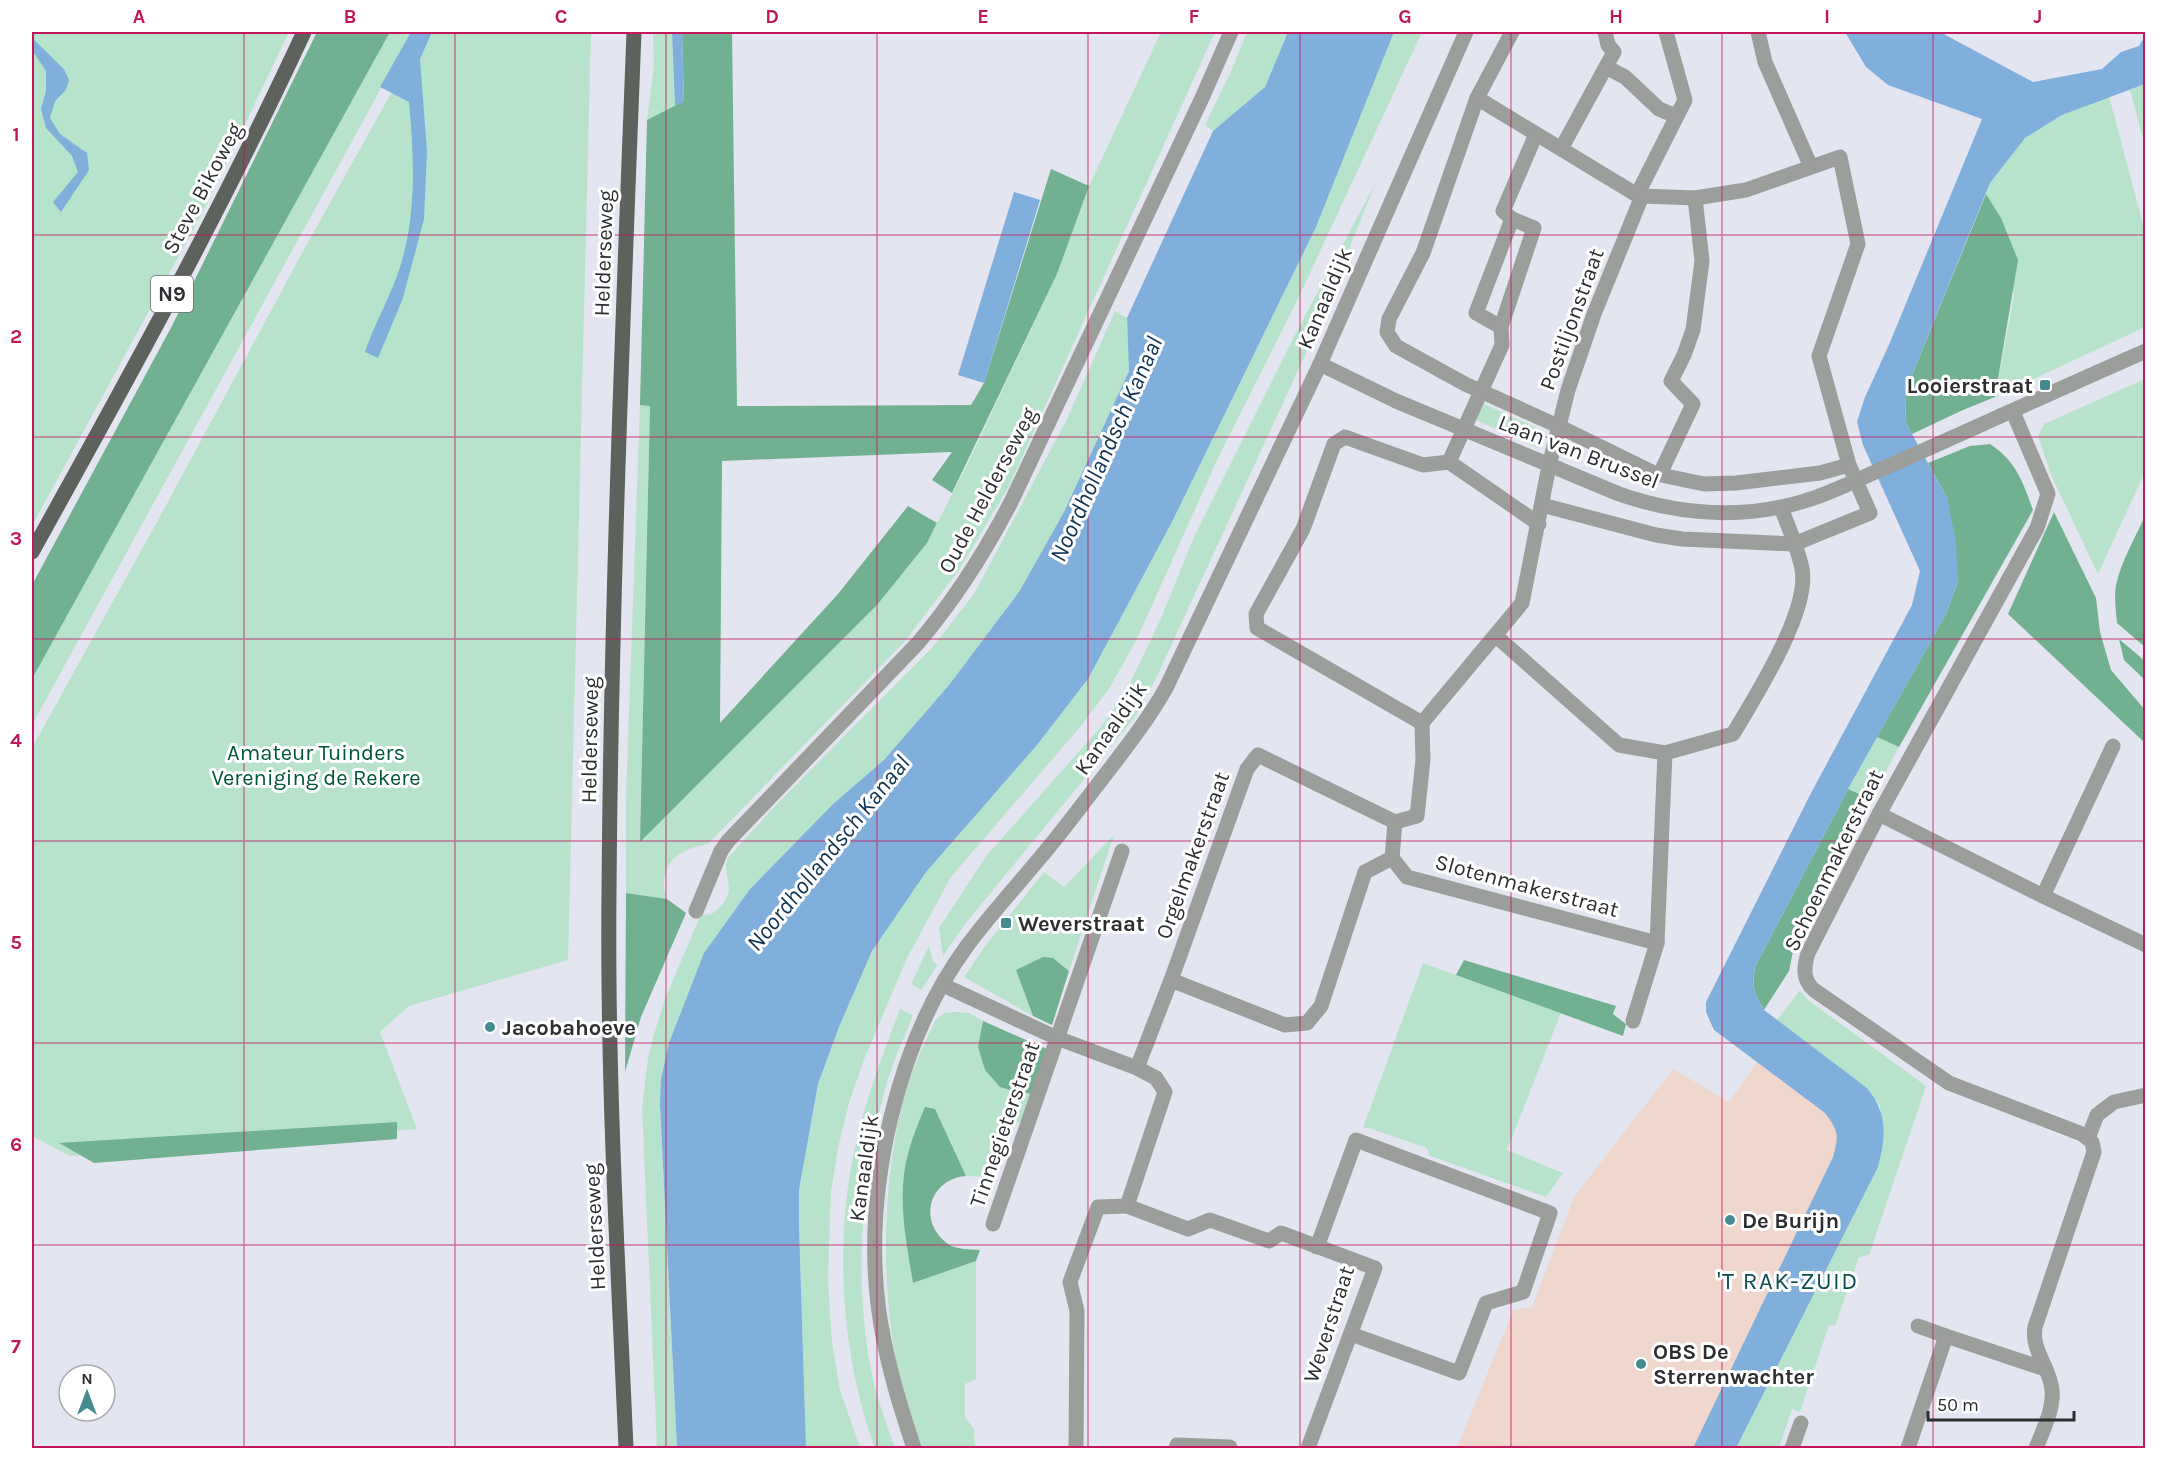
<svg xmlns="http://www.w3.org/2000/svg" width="2177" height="1480" font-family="Karla,sans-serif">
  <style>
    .education { fill: #efd7ce }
    .green { fill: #b7e3cc }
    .forest { fill: #71b191 }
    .water { fill: #80afdb }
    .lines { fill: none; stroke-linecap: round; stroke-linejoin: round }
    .minor { stroke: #9b9e9a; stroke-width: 15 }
    .major { stroke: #5d625c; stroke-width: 15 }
    .grid { fill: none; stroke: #c2185b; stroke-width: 1.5; stroke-opacity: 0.55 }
    .poi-dot { fill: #448c8f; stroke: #fff; stroke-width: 2 }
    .labels { text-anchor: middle; stroke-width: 6; stroke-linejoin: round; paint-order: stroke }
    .shield { fill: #fff; stroke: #6c6d70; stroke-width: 1.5 }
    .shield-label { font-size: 21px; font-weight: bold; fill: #2d2e32 }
    .street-label { font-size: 22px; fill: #2d2e32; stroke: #fff }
    .poi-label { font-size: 22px; font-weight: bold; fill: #2d2e32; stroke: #fff; text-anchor: start }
    .park-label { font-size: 22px; fill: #005638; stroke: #fff }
    .water-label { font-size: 24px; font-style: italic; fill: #0f3351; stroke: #fff }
    .neighbourhood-label { font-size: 24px; letter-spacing: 1.5px; fill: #0f4e50; stroke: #fff }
    .neatline { fill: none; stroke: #c2185b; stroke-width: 2 }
    .grid-label { font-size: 20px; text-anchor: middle; font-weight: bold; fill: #c2185b }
  </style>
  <rect width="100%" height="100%" fill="#e3e6f0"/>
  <!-- education -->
  <polygon class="education" points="1757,1062 1825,1113 1837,1129 1838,1139 1833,1157 1693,1448 1464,1448 1458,1446 1513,1310 1532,1307 1574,1197 1673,1069 1729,1102"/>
  <!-- green -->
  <g class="green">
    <polygon points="32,32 289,32 206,206 32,526"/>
    <polygon points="390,32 411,32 367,114 32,725 32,679"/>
    <polygon points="432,32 591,32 568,960 409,1006 380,1032 417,1129 70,1156 32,1136 32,748 164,509 301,255 389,97 420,59"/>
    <polygon points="653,32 672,32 675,106 647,120 654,65"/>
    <path d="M1161,32H1215L1009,486L959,570L905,641L708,844C701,846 692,847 685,851C665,860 660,881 667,899L626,893V796L640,405H650L640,841L877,605L927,543L968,463L1057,274L1089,186Z"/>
    <polygon points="1247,32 1288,32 1265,87 1213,131 1205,125 1231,71"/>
    <polygon points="1394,32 1422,32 1297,301 1218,458 1137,639 1109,689 1080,727 951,877 907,958 863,1062 849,1103 838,1148 831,1192 828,1280 832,1342 840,1390 860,1448 806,1448 799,1226 799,1191 818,1084 839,1027 872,951 925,872 1037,745 1088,679 1172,522 1316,227"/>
    <polygon points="2145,84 2145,146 2130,90"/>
    <polygon points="2109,96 2145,232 2145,327 1995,397 2014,296 2001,218 1986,194 1990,183 2025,138 2062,115"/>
    <polygon points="1376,182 1313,338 1158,674 1135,717 965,924 943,956 939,928 987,855 1100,728 1126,692 1161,618 1194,537 1296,333"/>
    <path d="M1115,311L1127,318L1129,371L1064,512L1019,592L949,685L884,760L833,804L750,889L704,953L660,1104L677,1448H657L642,1108L648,1058L654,1034L665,999L701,914C708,916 713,914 718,909C739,888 722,879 727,859L775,806L931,649L974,594L1067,419Z"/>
    <polygon points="2145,379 2145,472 2098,574 2051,475 2038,436 2044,424"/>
    <polygon points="1484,404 1543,431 1540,449 1474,419 1480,406"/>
    <polygon points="1877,737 1899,747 1871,799 1848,789"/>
    <polygon points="1114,835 1069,971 1053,958 1016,970 1033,1016 964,977 986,945 1044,872 1064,887"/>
    <polygon points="929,946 933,961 937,966 921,990 911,984"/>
    <polygon points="1423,963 1561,1013 1507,1150 1563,1173 1546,1197 1430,1156 1427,1148 1369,1128 1363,1128"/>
    <polygon points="1800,990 1808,1000 1926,1086 1869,1255 1859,1257 1835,1326 1829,1325 1800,1412 1792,1409 1779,1448 1736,1448 1878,1167 1880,1106 1867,1088 1777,1020"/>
    <path d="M900,1009L913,1015C903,1041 891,1066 884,1093C861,1179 854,1281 871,1370C876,1396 886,1423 895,1448H875C842,1359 834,1246 854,1152C864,1103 882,1056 900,1009Z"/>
    <path d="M955,1012L969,1013L983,1021L978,1047L985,1070L1000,1086L1013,1091L1033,1094L1025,1117L1004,1135L992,1177L966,1176L935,1109L903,1208L913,1283L976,1261V1379L965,1384V1417L974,1429L975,1448H922C913,1423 904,1397 898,1370C880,1287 882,1173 906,1091C913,1066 925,1042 936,1019L945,1013Z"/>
  </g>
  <!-- forest -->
  <g class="forest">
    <polygon points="317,32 390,32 32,679 32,585 173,324"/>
    <polygon points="682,32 732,32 737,406 971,405 984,383 1051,169 1089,186 1057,274 952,493 932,480 952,452 722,461 720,723 838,594 908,506 937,523 927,543 877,605 640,842 650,406 640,405 647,120 684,101"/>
    <polygon points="1986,194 2001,218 2018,260 1995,397 1963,410 1912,434 1906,423 1905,392"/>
    <path d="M1990,444C2016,461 2023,482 2033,510L1899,747L1877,737L1946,614L1958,582L1947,498L1928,463L1970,446Z"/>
    <polygon points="2054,512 2096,598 2100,632 2111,670 2145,710 2145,743 2008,614"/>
    <path d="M2145,516V647L2117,623C2116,611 2114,597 2116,585C2121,562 2135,538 2145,516Z"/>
    <polygon points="2119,639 2145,661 2145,680 2124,660"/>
    <path d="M1848,789L1871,799L1794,946L1789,971L1764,1010C1753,992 1752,988 1755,967Z"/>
    <polygon points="626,893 667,899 686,913 641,1017 625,1072"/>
    <polygon points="1043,957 1053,958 1069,971 1052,1025 1033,1016 1016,970"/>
    <polygon points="1464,960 1616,1006 1613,1014 1626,1024 1623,1036 1456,975"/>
    <polygon points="983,1021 1049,1050 1033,1094 1013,1091 1000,1087 985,1070 978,1047"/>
    <path d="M925,1107L935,1109L966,1176C929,1179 917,1222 948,1244C957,1250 970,1249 980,1250L976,1261L913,1283C906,1239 896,1194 909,1150C913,1136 919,1121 925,1107Z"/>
    <polygon points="397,1122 397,1139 94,1163 59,1143"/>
  </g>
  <!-- water -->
  <g class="water">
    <path d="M411,32H432L420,59L427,151L424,219L403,298L378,358L365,352C375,322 391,296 400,267C417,214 414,156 409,102L380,87Z"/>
    <polygon points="672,32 682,32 684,102 675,106"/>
    <polygon points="1288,32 1394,32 1316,227 1172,522 1088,679 1037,745 926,872 872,951 839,1027 818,1084 799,1190 799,1226 806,1448 677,1448 660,1104 661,1079 669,1043 704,953 750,889 833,804 884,760 949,685 1019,592 1064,512 1129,371 1127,318 1213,131 1265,87"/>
    <path d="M1845,32H1940L2033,82L2102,69L2121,52L2139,46L2145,36V84L2062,115L2025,138L1990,183L1905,392L1906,423L1947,498L1956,541L1958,582L1946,614L1848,789L1755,967C1752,988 1753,992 1764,1010L1867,1088C1888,1113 1886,1137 1878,1167L1736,1448H1693L1833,1157C1839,1135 1839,1132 1825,1113L1714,1030L1706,1012V1002L1810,795L1912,605L1920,571L1863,445L1857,422L1865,397L1888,347L1982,119L1888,85L1866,67Z"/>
    <polygon points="32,38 64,69 69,80 66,90 55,101 50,118 60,134 87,153 89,170 61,212 53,202 78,172 72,156 46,128 41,109 46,91 46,71 32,50"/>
    <polygon points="1014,192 1040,200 984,383 958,375"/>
  </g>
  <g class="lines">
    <!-- minor -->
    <g class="minor">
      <polyline points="1512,32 1477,98 1423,253 1389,319 1387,332 1396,346 1465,384 1558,426 1656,474 1704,484 1736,483 1820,473 1849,465"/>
      <polyline points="1758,32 1765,62 1811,167"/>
      <polyline points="1606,67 1625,77 1659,109 1676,116"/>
      <polyline points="1477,98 1637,195 1642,196 1594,314 1568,390 1549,466 1522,603 1422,723 1257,628 1256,614 1303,529 1334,444 1345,437 1423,465 1449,462 1539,524"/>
      <polyline points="1561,149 1614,52 1608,45 1605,32"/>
      <polyline points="1637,195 1685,100 1666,32"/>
      <polyline points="1501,327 1476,313 1512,219"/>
      <path d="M1320,364L1396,401L1619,494C1671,512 1727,518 1781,507C1822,499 1862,477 1900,461C1982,425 2063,387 2146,351"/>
      <path d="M2013,412L2048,494L2037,528L1879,814L1808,953C1804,967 1802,979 1814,990L1949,1083L2082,1134L2092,1142L2094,1152L2035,1327C2031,1351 2050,1367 2052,1390C2054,1409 2043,1430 2036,1448"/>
      <polyline points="1449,462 1502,345 1501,327 1534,228 1512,219 1503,211 1536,134"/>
      <polyline points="1660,474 1693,404 1671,381 1684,355 1693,330 1702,261 1695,198"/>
      <polyline points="1542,505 1656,535 1682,539 1794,544 1870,513 1849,465 1819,356 1858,244 1840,157 1746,190 1695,198 1642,196"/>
      <path d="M1496,636L1619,745L1665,753L1733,734C1755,697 1810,611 1802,569C1798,548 1788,527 1781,507"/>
      <polyline points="1879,814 2043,896 2146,945"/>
      <polyline points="1395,822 1417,816 1423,760 1422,723"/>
      <polyline points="1392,858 1407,877 1657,943"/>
      <polyline points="2043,896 2113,746"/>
      <path d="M696,911L721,851L728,841L918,643C956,598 984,554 1011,502L1202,98L1231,32"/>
      <polyline points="943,985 1057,1038 1137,1068 1156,1078 1165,1092 1127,1206 1188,1229 1210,1220 1269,1241 1281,1233 1375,1268 1308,1448"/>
      <polyline points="1633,1021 1657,943 1665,753"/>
      <polyline points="1137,1068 1171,980 1285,1025 1307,1023 1321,1006 1365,872 1392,858 1395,822 1258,755 1247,769 1171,980"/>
      <polyline points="2088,1138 2097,1115 2114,1102 2146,1095"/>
      <polyline points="993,1224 1122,851"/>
      <polyline points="1317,1247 1356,1140 1550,1213 1523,1292 1486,1303 1459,1373 1351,1334"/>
      <polyline points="1918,1326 1946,1336"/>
      <path d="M914,1448C898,1401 884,1354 878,1304C864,1188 897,1041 967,946C989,916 1015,888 1039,859C1058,837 1075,814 1092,792C1118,758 1145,725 1166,688L1320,364L1466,32"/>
      <polyline points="1076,1448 1077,1311 1070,1282 1098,1207 1127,1206"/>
      <polyline points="1176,1448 1177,1445 1230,1447"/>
      <polyline points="1792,1448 1801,1423"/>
      <polyline points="1908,1448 1946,1336 2045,1369"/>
    </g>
    <!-- major -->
    <g class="major">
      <path d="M32,552C127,381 222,209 304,32"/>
      <path d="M626,1448C618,1264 607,1078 609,893C611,606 623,319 634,32"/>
    </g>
  </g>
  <!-- grid -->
  <path class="grid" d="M244,32V1448M455,32V1448M666,32V1448M877,32V1448M1088,32V1448M1300,32V1448M1511,32V1448M1722,32V1448M1933,32V1448M32,235H2146M32,437H2146M32,639H2146M32,841H2146M32,1043H2146M32,1245H2146"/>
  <!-- markers -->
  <g class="poi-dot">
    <rect x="2039" y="379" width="12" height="12" rx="3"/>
    <rect x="1000" y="917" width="12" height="12" rx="3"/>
    <circle cx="490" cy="1027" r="6"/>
    <circle cx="1730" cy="1220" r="6"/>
    <circle cx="1641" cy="1364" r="6"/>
  </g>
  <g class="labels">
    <!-- shield labels -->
    <rect class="shield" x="151" y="276" width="42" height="36" rx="4.5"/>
    <g class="shield-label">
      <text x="172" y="301">N9</text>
    </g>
    <!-- street labels -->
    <g class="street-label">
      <text transform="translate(202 188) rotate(-62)" y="8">Steve Bikoweg</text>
      <text transform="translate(603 253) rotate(-88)" y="8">Helderseweg</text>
      <text transform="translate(1324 298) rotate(-67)" y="8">Kanaaldijk</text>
      <text transform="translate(1571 319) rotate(-70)" y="8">Postiljonstraat</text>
      <text transform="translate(1579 451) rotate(21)" y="8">Laan van Brussel</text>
      <text transform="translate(987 490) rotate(-62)" y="8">Oude Helderseweg</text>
      <text transform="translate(1110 728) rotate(-55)" y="8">Kanaaldijk</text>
      <text transform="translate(589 740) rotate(-89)" y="8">Helderseweg</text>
      <text transform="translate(1192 855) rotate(-70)" y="8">Orgelmakerstraat</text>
      <text transform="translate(1833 860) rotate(-64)" y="8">Schoenmakerstraat</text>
      <text transform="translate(1527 885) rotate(15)" y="8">Slotenmakerstraat</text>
      <text transform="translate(1004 1124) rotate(-71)" y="8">Tinnegieterstraat</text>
      <text transform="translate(863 1168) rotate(-82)" y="8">Kanaaldijk</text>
      <text transform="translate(594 1227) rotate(-93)" y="8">Helderseweg</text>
      <text transform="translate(1328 1324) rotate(-72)" y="8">Weverstraat</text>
    </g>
    <!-- poi labels -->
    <g class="poi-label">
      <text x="2033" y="393" text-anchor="end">Looierstraat</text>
      <text x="1018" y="931">Weverstraat</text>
      <text x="502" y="1035">Jacobahoeve</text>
      <text x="1742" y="1228">De Burijn</text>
      <text x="1653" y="1359">OBS De<tspan x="1653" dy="25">Sterrenwachter</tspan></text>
    </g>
    <!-- park labels -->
    <g class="park-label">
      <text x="316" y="760">Amateur Tuinders<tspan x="316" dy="25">Vereniging de Rekere</tspan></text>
    </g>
    <!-- water labels -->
    <g class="water-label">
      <text transform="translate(1106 449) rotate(-66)" y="8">Noordhollandsch Kanaal</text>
      <text transform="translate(828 853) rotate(-51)" y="8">Noordhollandsch Kanaal</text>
    </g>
    <!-- neighbourhood labels -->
    <g class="neighbourhood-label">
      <text x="1788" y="1289">'T RAK-ZUID</text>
    </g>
  </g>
  <!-- border -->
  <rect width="2177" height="1480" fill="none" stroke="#ffffff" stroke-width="66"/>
  <!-- north arrow -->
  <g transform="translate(87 1393)"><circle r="28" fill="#ffffff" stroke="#ababad" stroke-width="1.5"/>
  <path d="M0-4.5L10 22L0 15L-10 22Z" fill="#448c8f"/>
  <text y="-9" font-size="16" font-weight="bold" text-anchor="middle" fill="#2d2e32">N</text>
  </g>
  <!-- scale -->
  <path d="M1928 1411v9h146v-9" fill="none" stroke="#2d2e32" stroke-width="3"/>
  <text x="1937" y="1411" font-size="18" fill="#2d2e32" stroke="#ffffff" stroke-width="4.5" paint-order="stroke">50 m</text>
  <rect x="33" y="33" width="2111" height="1414" class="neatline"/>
  <g class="grid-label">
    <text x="139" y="23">A</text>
    <text x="350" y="23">B</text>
    <text x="561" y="23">C</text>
    <text x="772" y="23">D</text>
    <text x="983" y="23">E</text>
    <text x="1194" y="23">F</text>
    <text x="1405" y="23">G</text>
    <text x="1616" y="23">H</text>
    <text x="1827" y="23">I</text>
    <text x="2038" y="23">J</text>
    <text x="16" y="141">1</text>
    <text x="16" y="343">2</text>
    <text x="16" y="545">3</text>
    <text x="16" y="747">4</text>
    <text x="16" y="949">5</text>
    <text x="16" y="1151">6</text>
    <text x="16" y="1353">7</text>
  </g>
</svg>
